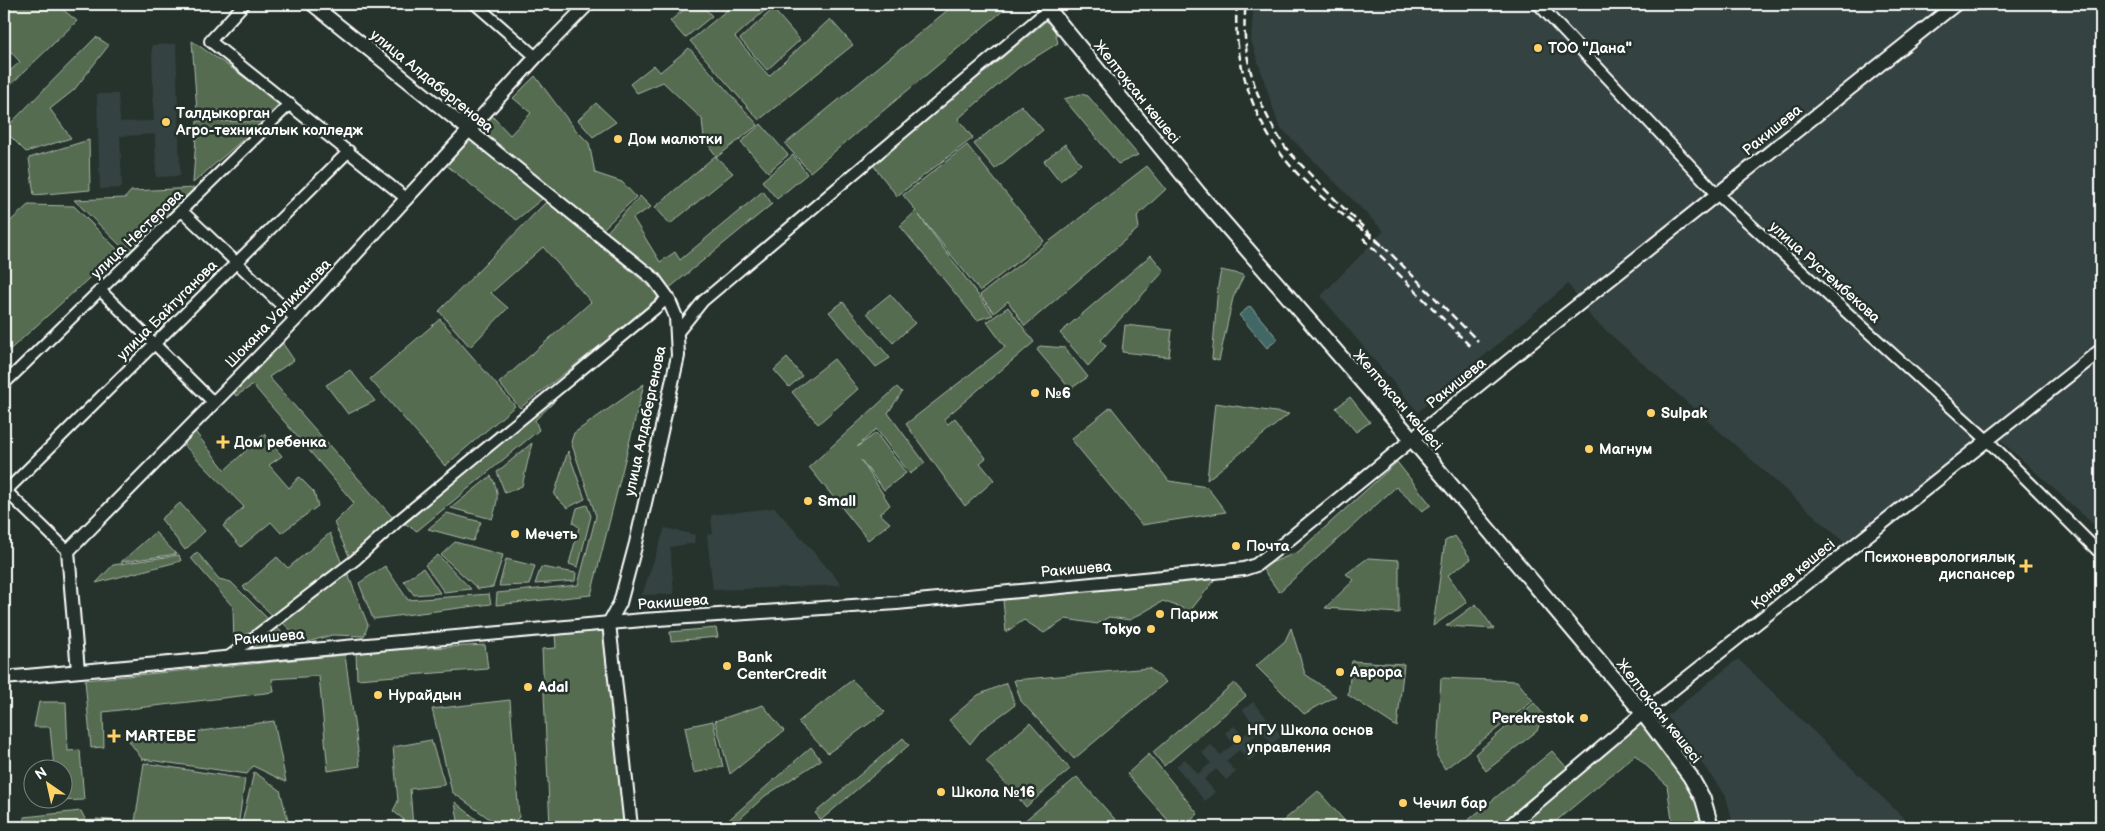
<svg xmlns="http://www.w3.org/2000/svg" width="2105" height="831" font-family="'Balsamiq Sans',sans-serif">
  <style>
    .built { fill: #364343 }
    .green { fill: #556c51; stroke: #aab6a8 }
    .water { fill: #436866; stroke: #8ea4a3 }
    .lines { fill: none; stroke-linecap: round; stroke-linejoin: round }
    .minor-casing { stroke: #fff; stroke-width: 14 }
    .tertiary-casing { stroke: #fff; stroke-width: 16 }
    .secondary-casing { stroke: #fff; stroke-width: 18 }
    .minor { stroke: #26332d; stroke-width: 10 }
    .tertiary { stroke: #26332d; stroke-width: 12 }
    .secondary { stroke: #26332d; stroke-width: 14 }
    .rail { stroke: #fff; stroke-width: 2.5; stroke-dasharray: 8 4; stroke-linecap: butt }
    .poi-dot { fill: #ffd166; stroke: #26332d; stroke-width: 2 }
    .labels { text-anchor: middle; stroke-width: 5; stroke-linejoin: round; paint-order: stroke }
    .poi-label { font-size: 15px; font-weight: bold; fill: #fff; stroke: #26332d; text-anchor: start }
    .street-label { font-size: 15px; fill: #fff; stroke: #26332d }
  </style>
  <rect width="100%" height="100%" fill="#26332d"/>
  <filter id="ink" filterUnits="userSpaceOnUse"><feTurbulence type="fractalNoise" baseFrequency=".02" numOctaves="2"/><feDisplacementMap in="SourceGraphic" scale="10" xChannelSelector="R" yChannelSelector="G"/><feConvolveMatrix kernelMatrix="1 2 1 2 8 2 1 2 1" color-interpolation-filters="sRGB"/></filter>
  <g filter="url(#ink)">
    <!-- built -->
    <g class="built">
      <polygon points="1254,4 2101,4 2101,531 1990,431 1852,549 1592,318 1568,284 1418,412 1321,296 1384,231 1279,126 1251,40"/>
      <polygon points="176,44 180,176 156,177 155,134 120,136 122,188 100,189 97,94 118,94 120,122 154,121 152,45"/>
      <polygon points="775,508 842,585 713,590 707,535 713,534 711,515"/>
      <polygon points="665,528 695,535 694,543 670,547 674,594 642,595"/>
      <polygon points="1738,659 1913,827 1734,827 1726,796 1667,716"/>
      <polygon points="1253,702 1282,736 1272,744 1261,731 1248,741 1258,753 1249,761 1239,750 1226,761 1236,772 1226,780 1216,769 1204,779 1215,792 1205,801 1176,766 1185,759 1198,774 1211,763 1202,753 1211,745 1220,755 1234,744 1225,733 1234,726 1243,736 1255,726 1243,710"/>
    </g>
    <!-- green -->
    <g class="green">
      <polygon points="4,4 56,4 77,21 4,91 4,76 20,62 4,44"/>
      <polygon points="691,4 701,4 712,16 685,38 670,21"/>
      <polygon points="734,4 772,4 735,37 769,76 830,19 853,45 759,120 690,41"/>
      <polygon points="955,4 1011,4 810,172 785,144"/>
      <polygon points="773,9 800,40 767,70 740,39"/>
      <polygon points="1051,17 1058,43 1018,68 958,119 973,138 897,196 873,165"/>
      <polygon points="96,37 109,45 74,90 50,109 71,138 26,152 4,130"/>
      <polygon points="192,41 285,105 273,115 197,111"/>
      <polygon points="689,48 758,125 717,157 704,139 702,119 663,82 637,93 630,84 654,65 660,72"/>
      <polygon points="535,76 574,128 589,143 595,173 622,182 636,197 602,230 477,131 491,115 510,135 531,113 513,98"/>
      <polygon points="1081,94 1088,96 1138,155 1118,164 1064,99"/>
      <polygon points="596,103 616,122 593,137 578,120"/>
      <polygon points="1021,105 1043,130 995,169 974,144"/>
      <polygon points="197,121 263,122 193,183"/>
      <polygon points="761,124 788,155 768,172 741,142"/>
      <polygon points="472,135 542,199 516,220 446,165"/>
      <polygon points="89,140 90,190 34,195 29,158"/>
      <polygon points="1065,144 1081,164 1060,181 1044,161"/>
      <polygon points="967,145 1044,241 980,291 918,214 993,315 977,320 900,226 916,211 903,195"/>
      <polygon points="793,155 807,174 777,199 762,181"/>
      <polygon points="715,156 733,173 670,224 655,207"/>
      <polygon points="1147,166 1166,189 1137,216 1139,228 1025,326 1008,301 994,313 980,295"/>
      <polygon points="196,188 130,255 74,200 125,198 131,191"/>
      <polygon points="763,191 772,204 667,290 604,235 640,196 651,207 633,218 660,262 675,252 680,260"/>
      <polygon points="547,201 662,297 520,408 499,383 591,302 543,247 491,293 508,308 470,347 439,311"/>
      <polygon points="28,205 74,206 119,251 4,355 4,227"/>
      <polygon points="1151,255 1164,271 1101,340 1106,346 1088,366 1060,333"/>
      <polygon points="1221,270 1244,275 1233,298 1219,361 1212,359 1218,286"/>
      <polygon points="890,294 915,323 893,343 867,313"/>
      <polygon points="843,302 890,358 876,367 829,312"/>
      <polygon points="1008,307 1034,342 944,419 948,424 955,418 986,458 980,463 994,480 965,506 906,424 1005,347 987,322"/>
      <polygon points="440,319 515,406 445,466 370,379"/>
      <polygon points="1125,325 1172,330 1169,357 1122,352"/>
      <polygon points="281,341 294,360 269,377 394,519 351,560 334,523 354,503 253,385 236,396 231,389"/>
      <polygon points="1040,346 1065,348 1088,377 1070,389 1037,350"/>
      <polygon points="787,358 802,376 789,387 774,370"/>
      <polygon points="834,359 858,389 818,424 792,392"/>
      <polygon points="350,370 375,401 348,414 326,385"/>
      <polygon points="644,384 591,595 496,605 497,593 578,585 596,516 571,442 574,433"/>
      <polygon points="897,387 902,392 888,413 925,463 910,474 876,429 857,447 876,433 906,473 884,490 861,460 890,505 880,514 890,523 868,540 809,467"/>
      <polygon points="552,396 554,402 535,420 539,430 417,531 404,523"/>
      <polygon points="1350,397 1370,422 1356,432 1336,408"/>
      <polygon points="1215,403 1289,414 1207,480"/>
      <polygon points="1111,407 1169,481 1207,487 1226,512 1142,525 1071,439"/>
      <polygon points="193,429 225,470 264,434 282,456 269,465 289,488 299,477 314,492 318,506 281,533 271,522 241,547 223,526 244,507 181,442"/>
      <polygon points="532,443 522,486 505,493 497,472"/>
      <polygon points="568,451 585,499 567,508 554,495"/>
      <polygon points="1397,462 1431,505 1422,511 1396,487 1279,592 1261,567 1298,552"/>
      <path d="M491,476C500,492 498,502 492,519L451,508Z"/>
      <polygon points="180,503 205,531 185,550 161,519"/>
      <polygon points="587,505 591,516 578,567 569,564 579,527 573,523 577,508"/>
      <polygon points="447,513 481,522 473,541 428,529"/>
      <polygon points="155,532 176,554 121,562"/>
      <polygon points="330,533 342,564 275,618 243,587 277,557 288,568"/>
      <polygon points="1455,536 1471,559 1448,575 1467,602 1433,626 1445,541"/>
      <polygon points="455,542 503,555 493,587 478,589 441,555"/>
      <polygon points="197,552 219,579 231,582 270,621 234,647 233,607 191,558"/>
      <polygon points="179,555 181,561 96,583 113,565"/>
      <polygon points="438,555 471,589 444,592 425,565"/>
      <polygon points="1368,558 1399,560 1399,613 1325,608 1354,580 1346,574"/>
      <polygon points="506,559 535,566 529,585 499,586"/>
      <polygon points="385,566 408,600 489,594 491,604 373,619 359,583"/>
      <polygon points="541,567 576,573 575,581 535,584"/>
      <polygon points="423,568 440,593 414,595 404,581"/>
      <polygon points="346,569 368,625 364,636 332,635 304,643 281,621"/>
      <polygon points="1216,578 1190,611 1163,601 1130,620 1109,617 1097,624 1066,619 1044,633 1024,620 1006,632 1003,600"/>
      <polygon points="1476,604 1494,629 1446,626"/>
      <polygon points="275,625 292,644 248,648"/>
      <polygon points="716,628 718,637 671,641 670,632"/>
      <polygon points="1291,628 1305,674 1336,696 1304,714 1256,666 1285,641"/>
      <polygon points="609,630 625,827 550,827 542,649 556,648 555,634"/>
      <polygon points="485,645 488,669 357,679 356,652"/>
      <polygon points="345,655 360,766 328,771 319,676 272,679 274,692 103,712 104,747 91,748 85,680"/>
      <polygon points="1352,661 1404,664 1397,727 1348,695"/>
      <polygon points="1149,668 1166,682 1074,759 1021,701 1014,680"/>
      <polygon points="1441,678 1517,681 1533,701 1445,769 1437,756"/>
      <polygon points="852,680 885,712 828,753 798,722"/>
      <polygon points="1007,683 1015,705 982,729 970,744 949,720 978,695"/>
      <polygon points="1234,683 1246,696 1164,766 1153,752"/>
      <polygon points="510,700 519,817 509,827 501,827 452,792 432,709"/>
      <polygon points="39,702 66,702 68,751 80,750 84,800 57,801 57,799 62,798 62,768 54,768 50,727 34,727"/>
      <polygon points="1534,703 1543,714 1537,731 1486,771 1475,754"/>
      <polygon points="763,705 784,731 730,774 715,721"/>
      <polygon points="274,721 286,782 253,766 247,774 142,759 129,741"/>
      <polygon points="713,721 723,767 694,773 685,727"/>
      <polygon points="1643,721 1691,783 1706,827 1673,827 1667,785 1635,755 1549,827 1514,827"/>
      <polygon points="1030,723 1070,769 1026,807 986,761"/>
      <polygon points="903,738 909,745 821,820 815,813"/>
      <polygon points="431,740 445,785 410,789 413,827 393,811 398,801 393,747"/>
      <polygon points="811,747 821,760 765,796 731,827 725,827 724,824"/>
      <polygon points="1552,751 1570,771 1504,827 1460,827"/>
      <polygon points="1149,754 1198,814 1186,825 1188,827 1174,827 1127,774"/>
      <polygon points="144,763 245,779 238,827 172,827 145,823 164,827 106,827 96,819 135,822"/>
      <polygon points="254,772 280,790 288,821 276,827 241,827"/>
      <polygon points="1077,777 1122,827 1017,827"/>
      <polygon points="1318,791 1350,827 1276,827"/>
      <polygon points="455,802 486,827 459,827"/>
      <polygon points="81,811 89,827 24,827 24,817"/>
    </g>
    <!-- water -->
    <polygon class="water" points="1250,306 1278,339 1267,348 1239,315"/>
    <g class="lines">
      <!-- minor casing -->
      <g class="minor-casing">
        <g id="minor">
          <polyline points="244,4 210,41 407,199"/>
          <polyline points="475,4 536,57"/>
          <polyline points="1538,4 1718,195 1987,440 2101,554"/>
          <polyline points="182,211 296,319"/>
          <polyline points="100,290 214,403"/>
          <polyline points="679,331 703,301 1049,9"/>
          <polyline points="4,384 290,104"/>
          <polyline points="4,489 68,551"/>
          <polyline points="6,491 349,151"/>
          <polyline points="227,658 355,560 399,520 668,298"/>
        </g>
      </g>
      <!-- tertiary casing -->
      <g class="tertiary-casing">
        <g id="tertiary">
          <polyline points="312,4 654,279 668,298 676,317 678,356 636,543 620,603 609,623 631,827"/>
          <polyline points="78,671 68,551 296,319 536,57 588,4"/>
          <polyline points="4,678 643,620 897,603 1244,569 1256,565 1287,541 1539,336 1956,4"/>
          <polyline points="1508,827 1643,713 2101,350"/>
        </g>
      </g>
      <!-- secondary casing -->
      <g class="secondary-casing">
        <polyline id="secondary" points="1044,4 1198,193 1412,439 1643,713 1690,776 1703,799 1711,827"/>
      </g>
      <!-- minor -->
      <use href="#minor" class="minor"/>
      <!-- tertiary -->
      <use href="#tertiary" class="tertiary"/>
      <!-- secondary -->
      <use href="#secondary" class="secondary"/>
      <!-- rail -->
      <g class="rail">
        <path d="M1237,4C1232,52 1251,115 1281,154C1308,190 1347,218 1383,246C1358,222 1333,198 1309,173C1302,165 1293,157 1286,148C1258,108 1239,53 1246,4"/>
        <polyline points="1363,238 1471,347"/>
        <polyline points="1383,246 1478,341"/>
      </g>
    </g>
  </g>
  <!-- markers -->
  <g class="poi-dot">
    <circle cx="1538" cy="48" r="5"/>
    <circle cx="166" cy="122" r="5"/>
    <circle cx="618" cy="139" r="5"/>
    <circle cx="1035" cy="393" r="5"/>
    <circle cx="1651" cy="413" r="5"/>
    <path d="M220.5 434.5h5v5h5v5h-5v5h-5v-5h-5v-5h5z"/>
    <circle cx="1589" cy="449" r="5"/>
    <circle cx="808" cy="501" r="5"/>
    <circle cx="515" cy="534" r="5"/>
    <circle cx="1236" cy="546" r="5"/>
    <path d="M2023.5 558.5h5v5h5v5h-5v5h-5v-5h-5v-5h5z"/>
    <circle cx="1160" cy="614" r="5"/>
    <circle cx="1151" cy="629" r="5"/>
    <circle cx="727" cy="666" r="5"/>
    <circle cx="1340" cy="672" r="5"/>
    <circle cx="528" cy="687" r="5"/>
    <circle cx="378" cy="695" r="5"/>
    <circle cx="1584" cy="718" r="5"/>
    <path d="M111.5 728.5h5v5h5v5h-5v5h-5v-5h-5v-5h5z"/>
    <circle cx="1237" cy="739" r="5"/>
    <circle cx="941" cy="792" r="5"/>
    <circle cx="1403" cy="803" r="5"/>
  </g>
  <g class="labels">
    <!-- poi labels -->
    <g class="poi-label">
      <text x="1548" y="53">ТОО "Дана"</text>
      <text x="176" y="118">Талдыкорган<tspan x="176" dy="17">Агро-техникалык колледж</tspan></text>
      <text x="628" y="144">Дом малютки</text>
      <text x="1045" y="398">№6</text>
      <text x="1661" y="418">Sulpak</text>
      <text x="234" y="447">Дом ребенка</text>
      <text x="1599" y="454">Магнум</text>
      <text x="818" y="506">Small</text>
      <text x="525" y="539">Мечеть</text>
      <text x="1246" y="551">Почта</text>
      <text x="2015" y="562" text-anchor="end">Психоневрологиялық<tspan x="2015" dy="17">диспансер</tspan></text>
      <text x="1170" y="619">Париж</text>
      <text x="1141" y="634" text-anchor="end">Tokyo</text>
      <text x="737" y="662">Bank<tspan x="737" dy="17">CenterCredit</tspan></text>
      <text x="1350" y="677">Аврора</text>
      <text x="538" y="692">Adal</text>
      <text x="388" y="700">Нурайдын</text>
      <text x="1574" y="723" text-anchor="end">Perekrestok</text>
      <text x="1247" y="735">НГУ Школа основ<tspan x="1247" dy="17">управления</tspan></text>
      <text x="125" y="741">MARTEBE</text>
      <text x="951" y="797">Школа №16</text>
      <text x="1413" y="808">Чечил бар</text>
    </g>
    <!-- street labels -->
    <g class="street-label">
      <text transform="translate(432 81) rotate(39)" y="5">улица Алдабергенова</text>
      <text transform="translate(1137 92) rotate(51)" y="5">Желтоқсан көшесі</text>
      <text transform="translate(1772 130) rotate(-39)" y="5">Ракишева</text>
      <text transform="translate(137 234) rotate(-44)" y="5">улица Нестерова</text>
      <text transform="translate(1825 272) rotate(42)" y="5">улица Рустембекова</text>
      <text transform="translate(167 310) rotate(-45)" y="5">улица Байтуганова</text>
      <text transform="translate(278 313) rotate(-46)" y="5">Шокана Уалиханова</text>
      <text transform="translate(1456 383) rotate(-39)" y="5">Ракишева</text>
      <text transform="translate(1398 400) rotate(49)" y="5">Желтоқсан көшесі</text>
      <text transform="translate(645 421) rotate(-78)" y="5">улица Алдабергенова</text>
      <text transform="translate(1076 569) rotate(-5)" y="5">Ракишева</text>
      <text transform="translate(1793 574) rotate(-39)" y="5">Қонаев көшесі</text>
      <text transform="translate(673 602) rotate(-4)" y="5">Ракишева</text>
      <text transform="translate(269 637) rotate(-5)" y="5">Ракишева</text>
      <text transform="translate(1659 711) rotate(52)" y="5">Желтоқсан көшесі</text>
    </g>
  </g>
  <!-- margin -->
  <rect width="2105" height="831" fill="none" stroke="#26332d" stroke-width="20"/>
  <rect x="10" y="10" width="2085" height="811" fill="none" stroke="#fff" stroke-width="2" filter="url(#ink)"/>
  <!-- north arrow -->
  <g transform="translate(48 784) rotate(326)"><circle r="24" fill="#26332d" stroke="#7d8581"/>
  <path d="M0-4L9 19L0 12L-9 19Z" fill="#ffd166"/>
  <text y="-8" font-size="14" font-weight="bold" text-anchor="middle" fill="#ffffff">N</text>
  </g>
</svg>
